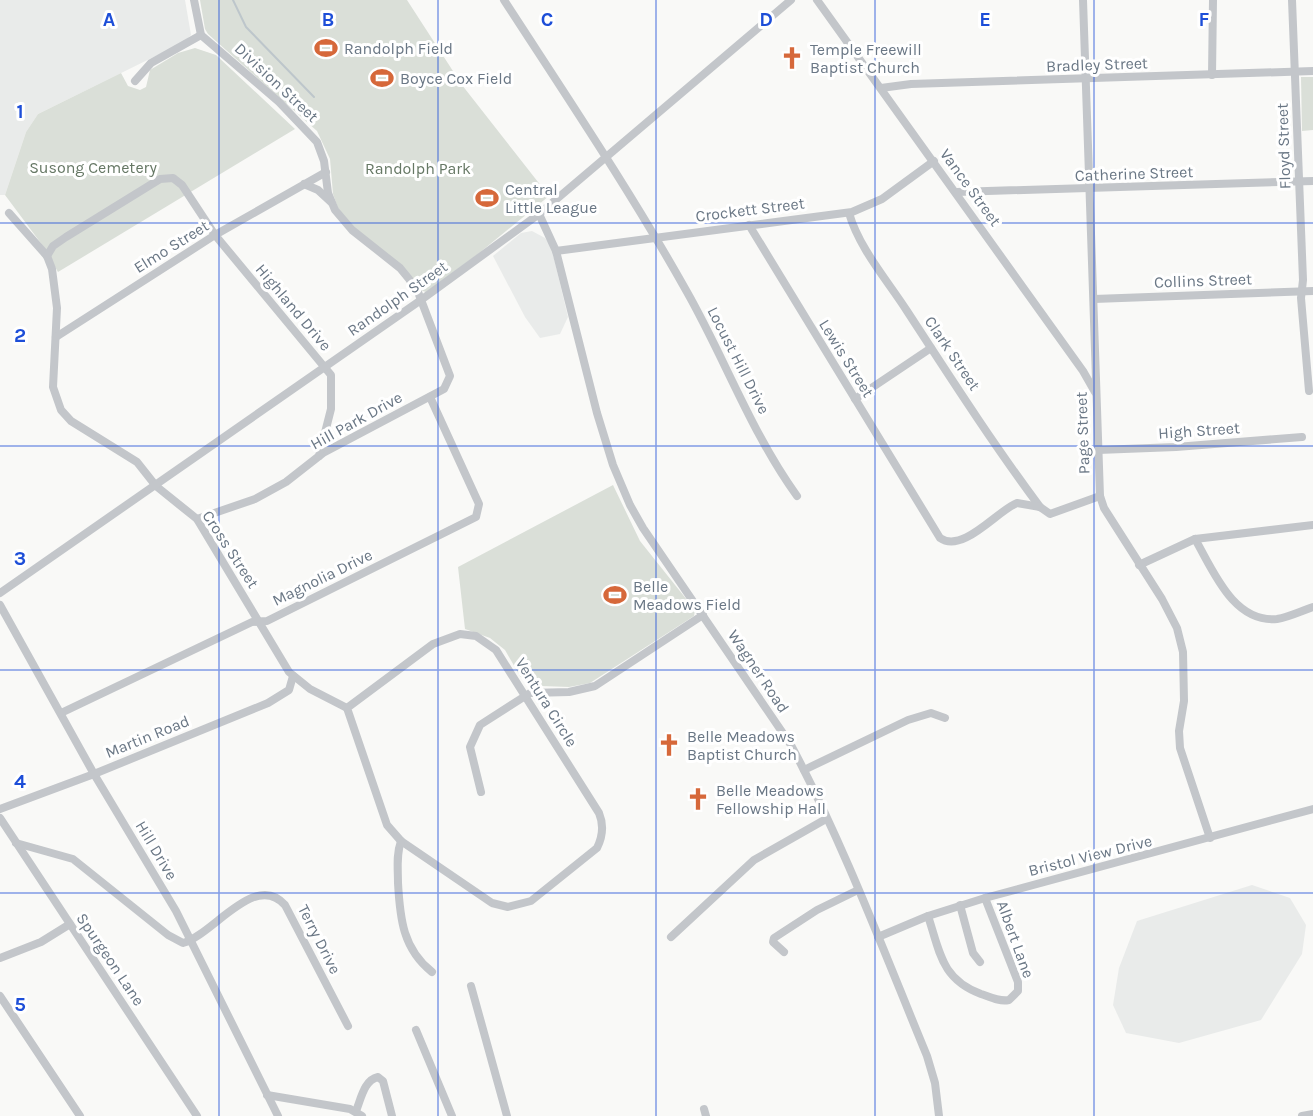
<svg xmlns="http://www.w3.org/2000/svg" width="1313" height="1116" font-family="Karla,sans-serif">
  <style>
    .built { fill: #e9ebea }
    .green { fill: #dadfd8 }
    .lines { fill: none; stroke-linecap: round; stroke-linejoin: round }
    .stream { stroke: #bdc6cb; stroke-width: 2 }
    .minor { stroke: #c3c6ca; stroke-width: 8 }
    .grid { fill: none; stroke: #1d4ed8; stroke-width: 1.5; stroke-opacity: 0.55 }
    .labels { text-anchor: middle; stroke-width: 6; stroke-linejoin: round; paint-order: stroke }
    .poi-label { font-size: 16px; fill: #6a7785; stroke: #fff; text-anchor: start }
    .street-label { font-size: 16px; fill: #6a7785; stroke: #fff }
    .park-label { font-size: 16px; fill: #667865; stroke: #fff }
    .grid-label { font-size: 20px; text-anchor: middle; font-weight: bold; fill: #1d4ed8; stroke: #fff; stroke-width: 6; stroke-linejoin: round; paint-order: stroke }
  </style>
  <rect width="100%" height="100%" fill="#f9f9f7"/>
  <!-- built -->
  <g class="built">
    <polygon points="0,0 185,0 191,35 184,42 38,114 26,132 5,195 0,195"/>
    <polygon points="532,231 545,238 551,246 568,317 560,334 540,338 525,317 493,256 521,233"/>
    <polygon points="1252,885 1290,898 1306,925 1302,954 1261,1020 1179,1043 1126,1033 1113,1005 1119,968 1137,921"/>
  </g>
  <!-- green -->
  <g class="green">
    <polygon points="200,0 407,0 462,85 549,196 478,254 426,292 423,291 354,228 338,208 333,194 330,159 317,131 208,34 205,29"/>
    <polygon points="195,48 216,55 295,129 58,272 43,246 5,195 26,132 38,114 121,73 128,86 140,90 146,87 150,70 178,53"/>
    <polygon points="1301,77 1313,77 1313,130 1302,131"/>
    <polygon points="613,485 640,541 695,610 694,616 590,683 569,687 542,686 527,682 520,676 505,650 490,638 465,629 458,567"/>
  </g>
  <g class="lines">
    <!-- stream -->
    <polyline class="stream" points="233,0 246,27 314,97"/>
    <!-- minor -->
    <g class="minor">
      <polyline points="194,0 201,35 279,102 317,142 324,161 328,193 335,210 352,230 400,268 409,279 418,292 450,376 444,389 323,453 286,482 255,499 197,519"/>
      <path d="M504,0C567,97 631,192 687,292C725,359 752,434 797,496"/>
      <polyline points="817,0 1083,371 1095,392"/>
      <polyline points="1083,0 1100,496 1104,508 1162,599 1177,628 1183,652 1184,701 1179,731 1180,748 1210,838"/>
      <polyline points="1292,0 1303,280 1301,298 1309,391"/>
      <polyline points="1212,75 1213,0"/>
      <polyline points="135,81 151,63 201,35"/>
      <polyline points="881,88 911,84 1313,71"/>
      <polyline points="304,184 318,190 331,202"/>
      <polyline points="957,192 1313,181"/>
      <polyline points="9,213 47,256 52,269 57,308 53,387 61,410 71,421 137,462 156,486 197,519 289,672 310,689 347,708"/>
      <path d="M849,213C859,248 887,280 907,311C950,377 993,444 1040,507"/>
      <path d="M539,214L556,251L597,413L613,465L630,505L643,528L791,745C844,845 884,952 927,1056L935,1083L939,1116"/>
      <path d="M749,225L940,538C963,554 998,510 1017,503L1040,507L1050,514L1100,496"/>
      <polyline points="556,251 852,212 882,199 934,161"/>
      <polyline points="47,256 53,246 66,237 160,179 173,178 182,185 215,235 331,375 331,409 319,456"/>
      <polyline points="1094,299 1313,291"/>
      <polyline points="56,337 215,235 326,172"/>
      <polyline points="855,399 931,348"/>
      <polyline points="1098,450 1176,447 1302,437"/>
      <path d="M1195,539C1213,570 1233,623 1277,619C1289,617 1301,611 1313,607"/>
      <polyline points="1139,565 1195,539 1313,525"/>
      <polyline points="0,593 421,300 539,214 791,0"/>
      <polyline points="0,605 94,774 176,911 278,1116"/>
      <path d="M460,634L476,636L496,650L599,813C604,825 603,836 597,848L531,901L508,907L492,903L401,841L387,825L347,708L433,644Z"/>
      <polyline points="61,713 252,622 267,621 476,517 479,504 430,397"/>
      <polyline points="804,770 908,720 931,713 945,718"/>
      <polyline points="481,792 470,747 480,725 530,693 569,692 595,686 703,615"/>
      <polyline points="0,809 94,774 268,703 289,690 293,676"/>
      <polyline points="0,818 197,1116"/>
      <path d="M401,841C396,855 398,869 398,883C400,919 403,949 432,972"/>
      <path d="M16,843L73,859L168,935L183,943C214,934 255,871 285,905L348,1026"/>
      <polyline points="960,905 973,953 980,962"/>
      <path d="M928,916C940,952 941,979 981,994C990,997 999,1002 1009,1000L1018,991V982L985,898"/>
      <polyline points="671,937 754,860 826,819"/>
      <polyline points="878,937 928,916 985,898 1313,809"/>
      <polyline points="784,952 773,942 774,938 817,910 858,890"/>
      <polyline points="0,958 41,942 70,924"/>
      <polyline points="471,986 507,1116"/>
      <polyline points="0,996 80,1116"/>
      <polyline points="416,1030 452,1116"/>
      <polyline points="267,1095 350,1109 362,1116"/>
      <polyline points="704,1109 706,1116"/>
      <path d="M356,1111C361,1099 364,1080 378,1077L383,1081L392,1116"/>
      <polyline points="1302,1116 1313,1114"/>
    </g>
  </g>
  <!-- grid -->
  <path class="grid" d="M219,0V1116M438,0V1116M656,0V1116M875,0V1116M1094,0V1116M0,223H1313M0,446H1313M0,670H1313M0,893H1313"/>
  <!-- icons -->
  <defs>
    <g id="stadium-bare" transform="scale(1.8)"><path d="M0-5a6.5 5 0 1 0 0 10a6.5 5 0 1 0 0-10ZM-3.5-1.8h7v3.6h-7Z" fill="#d6683a" stroke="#fff" stroke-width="2.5" paint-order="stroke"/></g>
    <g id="church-bare" transform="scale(1.8)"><path d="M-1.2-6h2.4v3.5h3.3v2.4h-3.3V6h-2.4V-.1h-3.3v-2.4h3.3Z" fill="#d6683a" stroke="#fff" stroke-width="2.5" paint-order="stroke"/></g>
  </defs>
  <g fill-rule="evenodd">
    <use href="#stadium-bare" x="326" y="48"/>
    <use href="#church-bare" x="792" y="58"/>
    <use href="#stadium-bare" x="382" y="78"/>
    <use href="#stadium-bare" x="487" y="198"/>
    <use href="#stadium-bare" x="615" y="595"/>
    <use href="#church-bare" x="669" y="745"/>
    <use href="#church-bare" x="698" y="799"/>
  </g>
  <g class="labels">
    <!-- poi labels -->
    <g class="poi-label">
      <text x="344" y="54">Randolph Field</text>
      <text x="810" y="55">Temple Freewill<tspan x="810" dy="18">Baptist Church</tspan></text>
      <text x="400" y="84">Boyce Cox Field</text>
      <text x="505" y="195">Central<tspan x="505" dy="18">Little League</tspan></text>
      <text x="633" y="592">Belle<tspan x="633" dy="18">Meadows Field</tspan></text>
      <text x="687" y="742">Belle Meadows<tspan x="687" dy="18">Baptist Church</tspan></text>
      <text x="716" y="796">Belle Meadows<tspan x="716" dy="18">Fellowship Hall</tspan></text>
    </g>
    <!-- street labels -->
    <g class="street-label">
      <text transform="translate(1097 64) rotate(-2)" y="6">Bradley Street</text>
      <text transform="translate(277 82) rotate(43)" y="6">Division Street</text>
      <text transform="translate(1283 146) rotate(-92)" y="6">Floyd Street</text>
      <text transform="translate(1134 173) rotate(-2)" y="6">Catherine Street</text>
      <text transform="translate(971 187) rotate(54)" y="6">Vance Street</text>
      <text transform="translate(750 209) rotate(-7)" y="6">Crockett Street</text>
      <text transform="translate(171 246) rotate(-32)" y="6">Elmo Street</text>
      <text transform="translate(1203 280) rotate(-2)" y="6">Collins Street</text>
      <text transform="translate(397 298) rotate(-35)" y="6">Randolph Street</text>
      <text transform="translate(294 307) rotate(50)" y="6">Highland Drive</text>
      <text transform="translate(953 353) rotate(56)" y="6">Clark Street</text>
      <text transform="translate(847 358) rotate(58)" y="6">Lewis Street</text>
      <text transform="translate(739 360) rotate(63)" y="6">Locust Hill Drive</text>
      <text transform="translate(356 420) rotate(-29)" y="6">Hill Park Drive</text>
      <text transform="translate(1199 430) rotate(-4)" y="6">High Street</text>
      <text transform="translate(1082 433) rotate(-92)" y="6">Page Street</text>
      <text transform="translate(231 549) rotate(57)" y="6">Cross Street</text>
      <text transform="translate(322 577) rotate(-26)" y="6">Magnolia Drive</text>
      <text transform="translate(759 671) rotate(56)" y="6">Wagner Road</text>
      <text transform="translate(547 702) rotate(58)" y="6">Ventura Circle</text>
      <text transform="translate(147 736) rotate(-22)" y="6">Martin Road</text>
      <text transform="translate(157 850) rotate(59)" y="6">Hill Drive</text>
      <text transform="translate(1090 855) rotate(-14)" y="6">Bristol View Drive</text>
      <text transform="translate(320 939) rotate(63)" y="6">Terry Drive</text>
      <text transform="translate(1016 939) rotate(70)" y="6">Albert Lane</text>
      <text transform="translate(111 959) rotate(56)" y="6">Spurgeon Lane</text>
    </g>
    <!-- park labels -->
    <g class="park-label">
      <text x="93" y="173">Susong Cemetery</text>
      <text x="418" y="174">Randolph Park</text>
    </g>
  </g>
  <g class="grid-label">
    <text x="109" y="26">A</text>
    <text x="328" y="26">B</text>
    <text x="547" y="26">C</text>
    <text x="766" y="26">D</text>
    <text x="985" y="26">E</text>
    <text x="1204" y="26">F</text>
    <text x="20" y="118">1</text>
    <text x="20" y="342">2</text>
    <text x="20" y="565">3</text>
    <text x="20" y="788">4</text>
    <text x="20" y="1011">5</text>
  </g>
</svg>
